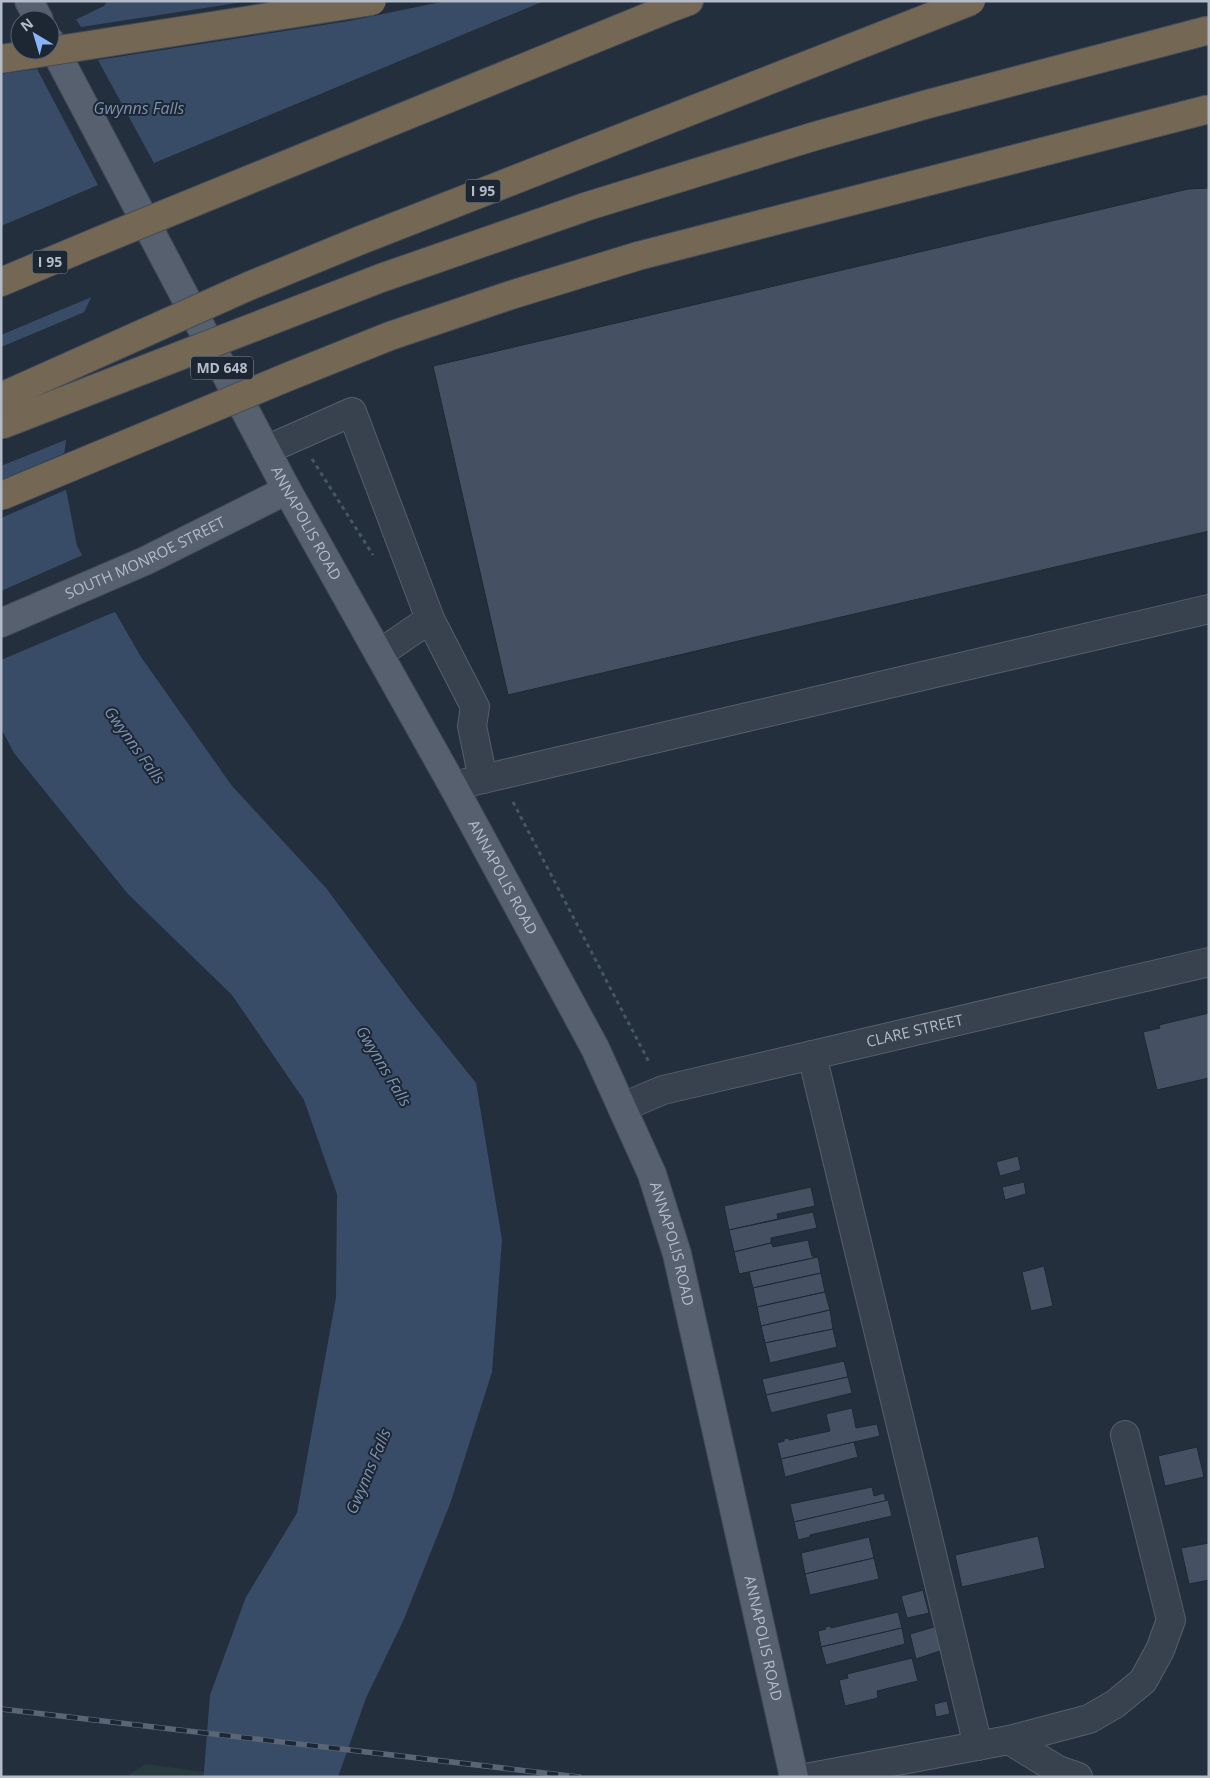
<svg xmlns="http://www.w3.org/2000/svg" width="1210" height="1778" font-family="'Open Sans',sans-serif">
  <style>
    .green { fill: #263c3f }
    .water { fill: #394c67 }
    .pier { fill: #242f3e }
    .building { fill: #455162; stroke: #1f2835 }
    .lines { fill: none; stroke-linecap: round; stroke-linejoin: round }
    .minor-casing { stroke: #565f6c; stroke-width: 30 }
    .major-casing { stroke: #414a57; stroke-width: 30 }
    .highway-casing { stroke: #434c59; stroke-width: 30 }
    .path { stroke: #44595c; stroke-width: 3; stroke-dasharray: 4 4; stroke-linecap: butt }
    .minor { stroke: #38414e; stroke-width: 28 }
    .major { stroke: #56606e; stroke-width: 28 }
    .highway { stroke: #746855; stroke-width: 28 }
    .rail-casing { stroke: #5a6575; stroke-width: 5.5 }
    .rail { stroke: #1d2633; stroke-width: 4; stroke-dasharray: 11; stroke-linecap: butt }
    .highway-bridge-casing { stroke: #434c59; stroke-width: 30; stroke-linecap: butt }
    .highway-bridge { stroke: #746855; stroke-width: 28 }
    .labels { text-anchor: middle; stroke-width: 4; stroke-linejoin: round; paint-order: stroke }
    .shield { fill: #1d2633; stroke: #878f9c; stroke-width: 1 }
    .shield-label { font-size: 14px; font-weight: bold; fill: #b4bcc9 }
    .street-label { font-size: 15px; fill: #b4bcc9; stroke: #1d2633 }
    .water-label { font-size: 16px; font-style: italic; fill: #7c92b1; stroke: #1d2633 }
  </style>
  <rect width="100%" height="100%" fill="#242f3e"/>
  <!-- green -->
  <polygon class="green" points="146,1764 204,1772 204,1777 125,1777"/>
  <!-- water -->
  <polygon class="water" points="107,1 553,1 330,110 113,253 84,312 62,469 77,546 141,657 232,786 326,888 411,1002 476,1083 502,1240 492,1372 450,1504 404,1619 366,1698 338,1777 204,1777 204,1772 210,1695 246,1597 297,1513 336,1298 337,1194 304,1100 232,995 128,894 14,753 1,728 1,62 50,32 104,6"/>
  <!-- pier -->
  <g class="pier">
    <polygon points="250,1 446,1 349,21 98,60 154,163 544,1 556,1 331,112 114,255 94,296 1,335 1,226 98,185 37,69 1,74 1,58 50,50 50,30 75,18 81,27"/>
    <polygon points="87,311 68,439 1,466 1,347"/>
    <polygon points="67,452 64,469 68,489 1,518 1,480"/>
    <polygon points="85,554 117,611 1,660 1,591"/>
  </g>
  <!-- building -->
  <g class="building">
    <polygon points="1209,188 1209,531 508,695 433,366 1188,189"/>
    <polygon points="1209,1013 1209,1078 1157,1090 1143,1032 1160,1028 1159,1025"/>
    <polygon points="1018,1156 1021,1170 1000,1176 996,1162"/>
    <polygon points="1024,1182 1026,1194 1005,1200 1002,1187"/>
    <polygon points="811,1187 815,1206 777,1214 778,1219 729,1230 724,1206"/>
    <polygon points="813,1212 817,1228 771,1238 771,1243 734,1252 729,1230"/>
    <polygon points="808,1240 812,1256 818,1257 739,1274 734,1252 771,1243 773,1247"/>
    <polygon points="818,1257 821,1273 753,1288 749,1272"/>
    <polygon points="1044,1266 1053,1306 1031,1311 1022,1272"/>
    <polygon points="821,1273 825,1292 757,1307 753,1288"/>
    <polygon points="825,1292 830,1310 761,1326 757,1307"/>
    <polygon points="830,1310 833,1329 765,1343 761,1326"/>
    <polygon points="833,1329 837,1347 770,1363 765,1343"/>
    <polygon points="844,1361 848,1377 766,1395 762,1379"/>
    <polygon points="848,1377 852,1393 771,1413 766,1395"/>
    <polygon points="852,1408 856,1428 877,1424 880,1436 781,1459 777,1443 784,1441 784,1439 789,1438 789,1440 830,1431 826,1414"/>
    <polygon points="854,1442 858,1457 785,1477 781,1459"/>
    <polygon points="1197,1447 1204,1477 1165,1486 1158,1456"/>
    <polygon points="872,1487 874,1496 884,1493 886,1501 794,1522 790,1504"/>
    <polygon points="888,1500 892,1516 810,1535 810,1537 798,1540 794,1522"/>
    <polygon points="1038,1536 1045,1568 962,1587 955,1555"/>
    <polygon points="869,1537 874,1558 805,1574 801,1553"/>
    <polygon points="1209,1543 1209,1580 1189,1584 1181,1548"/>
    <polygon points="874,1558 879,1579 810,1595 805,1574"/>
    <polygon points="923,1590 929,1613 907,1618 901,1596"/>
    <polygon points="898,1612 902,1628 821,1647 818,1631 826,1629 825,1627 830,1626 831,1628"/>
    <polygon points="934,1627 943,1650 916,1659 910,1634"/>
    <polygon points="902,1628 905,1644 826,1665 821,1647"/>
    <polygon points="912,1658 918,1681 877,1691 878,1698 845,1706 839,1680 848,1678 847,1674"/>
    <polygon points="947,1701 950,1714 936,1717 934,1704"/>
  </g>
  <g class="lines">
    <!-- minor casing -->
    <g class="minor-casing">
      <g id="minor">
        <polyline points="266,450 352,412 430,619 379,654"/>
        <polyline points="430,619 475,707 472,726 483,779"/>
        <polyline points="453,786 1209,609"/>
        <polyline points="812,1055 978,1746"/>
        <path id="s1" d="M623,1107L663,1090L1209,962"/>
        <polyline points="1009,1740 1058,1770 1078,1777"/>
        <polyline points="811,1777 1009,1740 1089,1719 1115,1704 1143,1681 1160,1650 1171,1620 1125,1435"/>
      </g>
    </g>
    <!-- major casing -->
    <g class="major-casing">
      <g id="major">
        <polyline points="29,1 39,20"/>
        <path id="s2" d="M50,41L287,490L453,786L595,1048L652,1174L677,1254L794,1777"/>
        <path id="s3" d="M1,623L145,561L287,490"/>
      </g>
    </g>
    <!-- highway casing -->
    <g class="highway-casing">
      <g id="highway">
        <polyline points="670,8 689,1"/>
        <polyline points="1,282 99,241"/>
      </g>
    </g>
    <!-- path -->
    <g class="path">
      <polyline points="312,459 373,555"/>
      <polyline points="513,802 650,1064"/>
    </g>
    <!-- minor -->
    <use href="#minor" class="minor"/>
    <!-- major -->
    <use href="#major" class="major"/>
    <!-- highway -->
    <use href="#highway" class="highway"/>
    <!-- rail casing -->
    <g class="rail-casing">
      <polyline id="rail" points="1,1709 579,1777"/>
    </g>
    <!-- rail -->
    <use href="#rail" class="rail"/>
    <!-- highway-bridge casing -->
    <g class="highway-bridge-casing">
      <g id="highway-bridge">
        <polyline points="1,59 372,1"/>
        <polyline points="99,241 670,8"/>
        <polyline points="1,397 249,286 361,240 971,1"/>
        <polyline points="1,425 381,278 588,206 812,137 928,104 1209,30"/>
        <polyline points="1,496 290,376 390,336 511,295 638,256 1209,109"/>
      </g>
    </g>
    <!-- highway-bridge -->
    <use href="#highway-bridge" class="highway-bridge"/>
  </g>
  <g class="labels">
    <!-- shield labels -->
    <g class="shield">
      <rect x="465.5" y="179.5" width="35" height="23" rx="4"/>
      <rect x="32.5" y="250.5" width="35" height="23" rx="4"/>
      <rect x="191" y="356.5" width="62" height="23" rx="4"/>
    </g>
    <g class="shield-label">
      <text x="483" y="196">I 95</text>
      <text x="50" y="267">I 95</text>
      <text x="222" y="373">MD 648</text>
    </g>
    <!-- street labels -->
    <g class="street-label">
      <text dy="5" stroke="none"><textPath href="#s2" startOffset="546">ANNAPOLIS ROAD</textPath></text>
      <text dy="5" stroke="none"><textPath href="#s3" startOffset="158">SOUTH MONROE STREET</textPath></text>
      <text dy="5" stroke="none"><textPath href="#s2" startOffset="951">ANNAPOLIS ROAD</textPath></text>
      <text dy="5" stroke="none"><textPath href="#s1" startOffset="302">CLARE STREET</textPath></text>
      <text dy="5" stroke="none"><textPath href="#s2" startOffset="1356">ANNAPOLIS ROAD</textPath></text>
      <text dy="5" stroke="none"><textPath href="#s2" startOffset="1761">ANNAPOLIS ROAD</textPath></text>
    </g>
    <!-- water labels -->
    <g class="water-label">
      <text x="139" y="114">Gwynns Falls</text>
      <text transform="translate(135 745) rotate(54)" y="6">Gwynns Falls</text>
      <text transform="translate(384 1066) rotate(59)" y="6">Gwynns Falls</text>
      <text transform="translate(368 1471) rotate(-67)" y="6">Gwynns Falls</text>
    </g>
  </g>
  <!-- border -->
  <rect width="1210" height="1778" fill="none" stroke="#b4bcc9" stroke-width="5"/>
  <!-- north arrow -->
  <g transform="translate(35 35) rotate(322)"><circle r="24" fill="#1d2633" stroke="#59626f"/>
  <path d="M0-4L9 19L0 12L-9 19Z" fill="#8ab4f8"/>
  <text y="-8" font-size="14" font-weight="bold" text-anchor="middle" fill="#b4bcc9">N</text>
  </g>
</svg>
